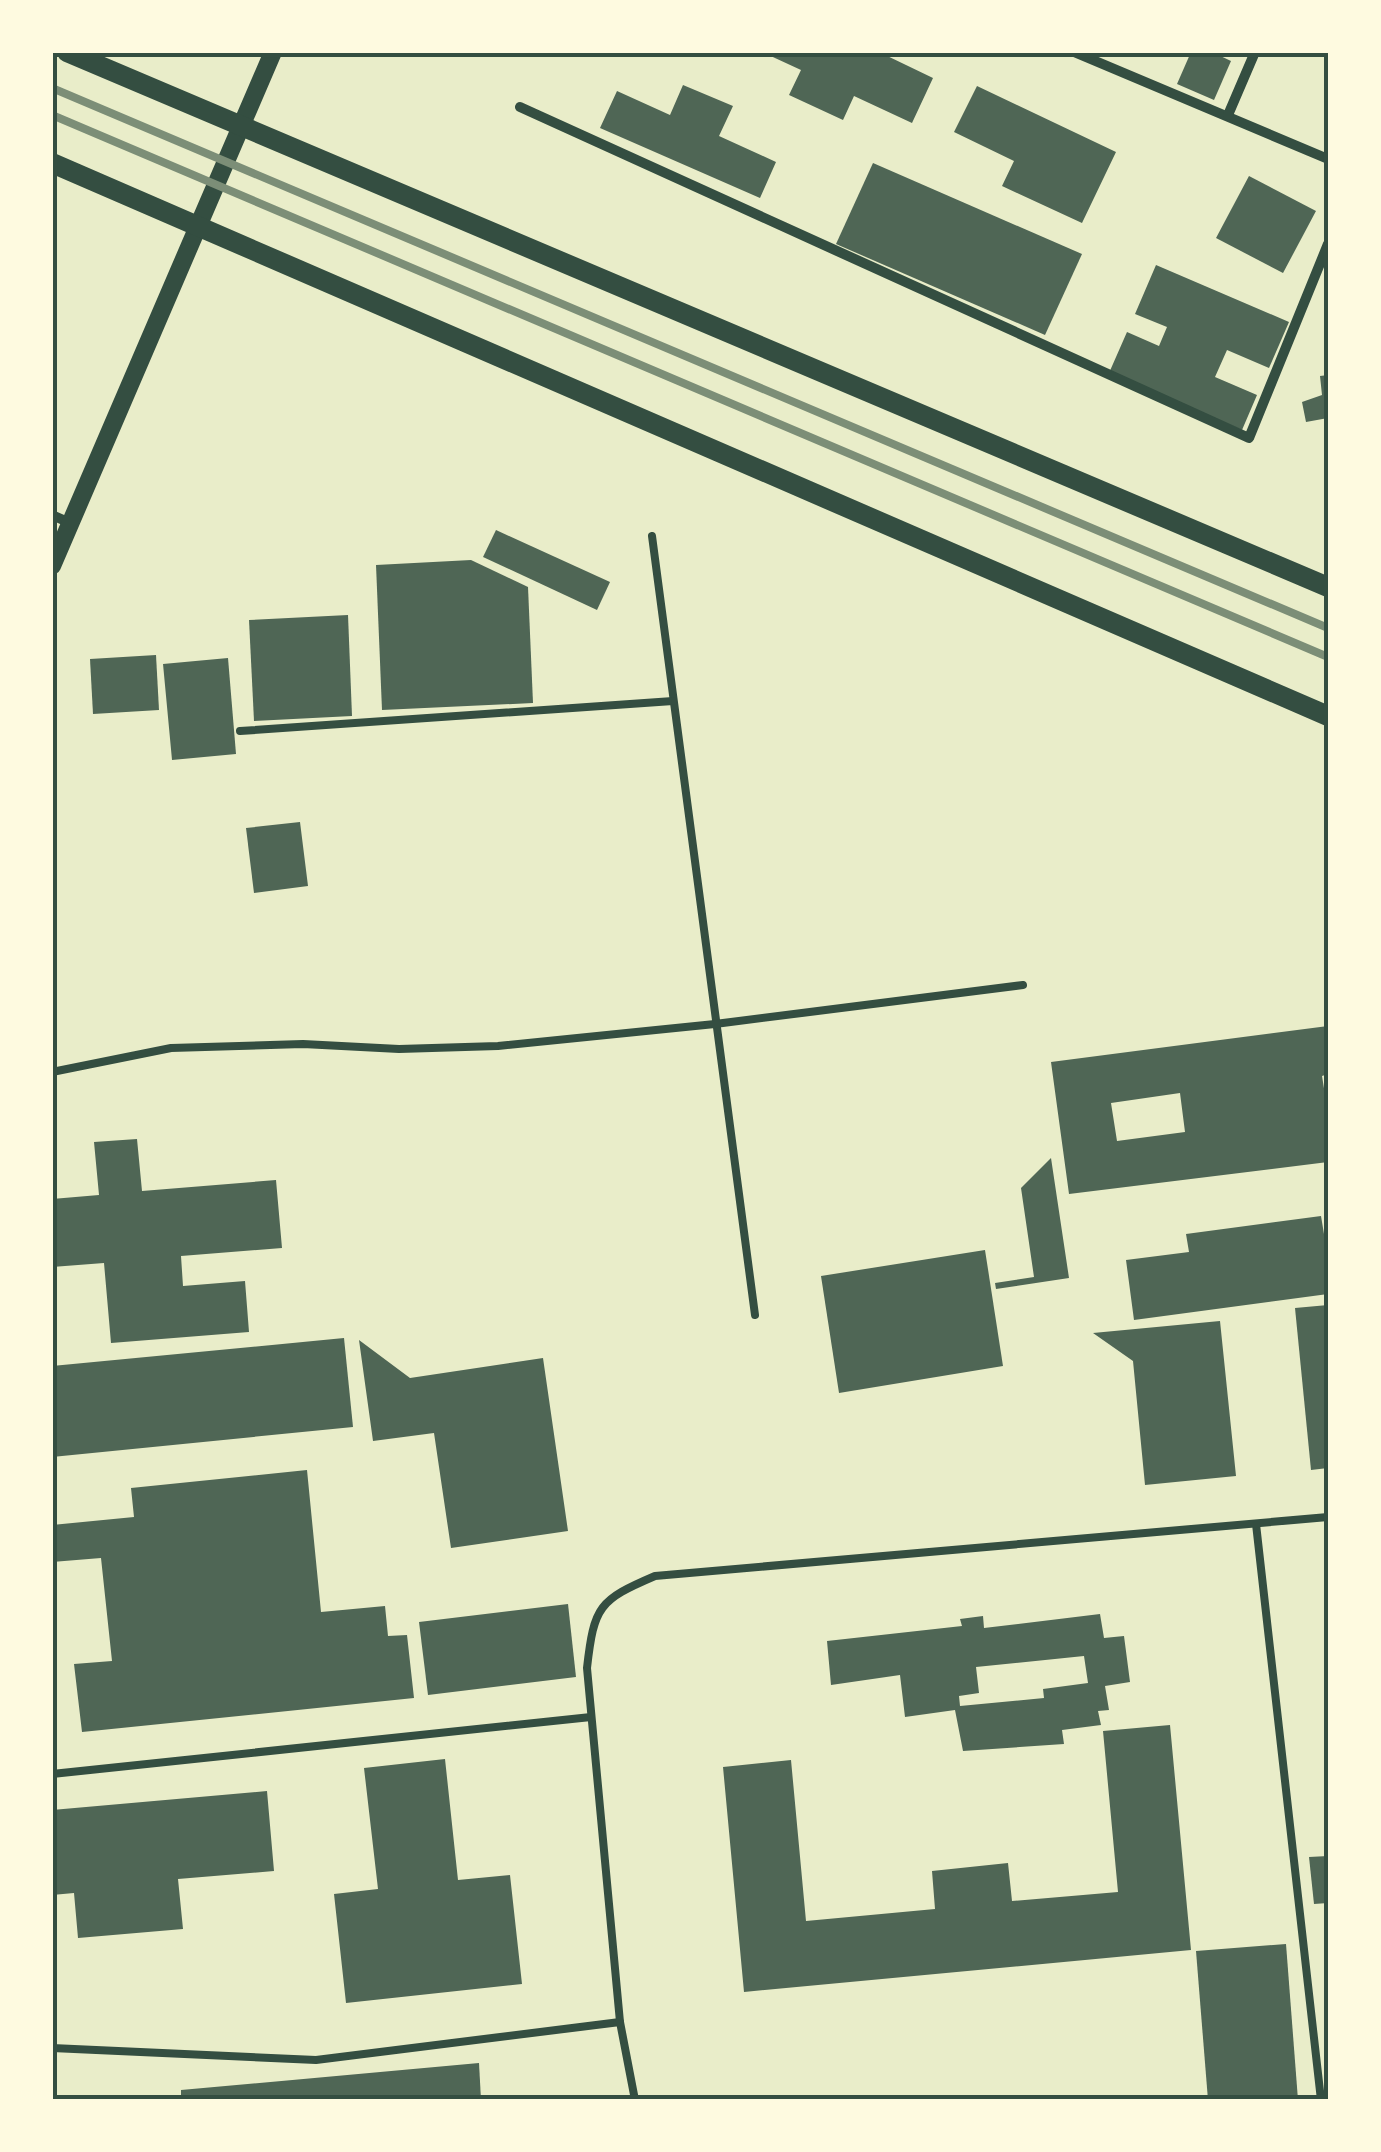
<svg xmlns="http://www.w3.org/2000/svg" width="1381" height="2152" font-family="Lora,serif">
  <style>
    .building { fill: #4f6655; fill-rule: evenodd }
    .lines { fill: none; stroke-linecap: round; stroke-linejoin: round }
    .service { stroke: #344e41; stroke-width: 8 }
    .minor { stroke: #344e41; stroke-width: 10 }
    .tertiary { stroke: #344e41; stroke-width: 18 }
    .secondary { stroke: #344e41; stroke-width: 20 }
    .rail { stroke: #7c8e77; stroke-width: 8 }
    .neatline { fill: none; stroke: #344e41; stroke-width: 4 }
  </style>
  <rect width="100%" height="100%" fill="#e9edc9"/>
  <!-- building -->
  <g class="building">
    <polygon points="762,52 879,52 933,78 912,123 854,96 843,120 789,95 801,70"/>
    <polygon points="1191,52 1212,52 1231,61 1214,100 1177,84"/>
    <polygon points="683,85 733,106 719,136 776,162 760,198 600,128 617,91 670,115"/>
    <polygon points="977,86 1116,152 1082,223 1002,186 1014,161 954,132"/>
    <polygon points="873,163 1082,254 1045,335 836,244"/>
    <polygon points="1249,176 1316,211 1283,273 1216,238"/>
    <polygon points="1156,265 1289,322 1269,368 1227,350 1215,377 1257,395 1242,430 1109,373 1127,332 1159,346 1167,327 1135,314"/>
    <polygon points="1328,375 1328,418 1306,422 1302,402 1322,395 1320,376"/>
    <polygon points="496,530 610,582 597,610 483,557"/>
    <polygon points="471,560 528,587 533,703 382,710 376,565"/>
    <polygon points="348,615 352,716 254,721 249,620"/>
    <polygon points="156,655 159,710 93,714 90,659"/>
    <polygon points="228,658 236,754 172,760 163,664"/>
    <polygon points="300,822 308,886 254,893 246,828"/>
    <path d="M1328,1026V1074L1322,1076L1328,1113V1162L1069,1194L1051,1062ZM1180,1093L1185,1132L1117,1141L1111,1103Z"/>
    <polygon points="137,1139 142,1191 276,1180 282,1248 181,1256 183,1286 245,1281 249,1332 111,1343 104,1263 52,1267 52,1199 99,1195 94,1142"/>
    <polygon points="1051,1158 1069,1278 996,1289 995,1283 1034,1277 1021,1188"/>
    <polygon points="1321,1216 1325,1240 1328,1240 1328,1294 1134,1320 1126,1260 1189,1252 1186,1234"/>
    <polygon points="985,1250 1003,1366 839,1393 821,1276"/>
    <polygon points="1328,1305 1328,1468 1311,1470 1295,1308"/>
    <polygon points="1220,1321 1236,1476 1145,1485 1133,1361 1093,1333"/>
    <polygon points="344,1338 353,1427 52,1457 52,1366"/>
    <polygon points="359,1340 410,1378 543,1358 568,1531 451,1548 434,1433 373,1441"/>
    <polygon points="307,1470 321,1612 385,1606 388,1636 407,1635 414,1698 82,1732 74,1664 112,1661 101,1558 52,1562 52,1525 134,1517 131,1488"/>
    <polygon points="568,1604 576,1677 428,1695 419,1622"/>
    <path d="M1100,1614L1104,1638L1124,1636L1130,1682L1105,1686L1109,1710L1098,1711L1101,1725L1062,1730L1064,1744L963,1751L955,1710L905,1717L900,1675L831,1685L827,1641L962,1626L960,1619L983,1616L984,1628ZM1084,1656L1088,1683L1043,1689L1044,1698L960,1706L959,1696L979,1693L976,1667Z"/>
    <polygon points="1170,1725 1191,1950 744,1992 723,1767 791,1760 806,1921 935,1909 932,1871 1008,1863 1012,1901 1118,1892 1103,1731"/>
    <polygon points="445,1759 458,1880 510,1875 522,1984 346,2003 334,1894 378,1889 364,1768"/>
    <polygon points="267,1791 274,1871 178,1879 183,1929 78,1938 74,1893 52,1895 52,1810"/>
    <polygon points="1328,1856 1328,1903 1314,1904 1309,1857"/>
    <polygon points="1286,1944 1298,2100 1208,2100 1196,1951"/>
    <polygon points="479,2063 481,2100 181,2100 181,2090"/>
  </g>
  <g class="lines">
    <!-- service -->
    <g class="service">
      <polyline points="652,536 755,1315"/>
      <polyline points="240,731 673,701"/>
      <polyline points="52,1072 171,1048 303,1044 399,1049 498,1046 715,1024 1023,985"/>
      <polyline points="1256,1524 1321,2100"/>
      <polyline points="52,1774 591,1717"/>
      <polyline points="52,2048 316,2060 620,2022"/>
      <path d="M635,2100L620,2022L587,1668C594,1606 599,1600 655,1576L1328,1517"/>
    </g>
    <!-- minor -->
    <g class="minor">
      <polyline points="1074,52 1328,159"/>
      <polyline points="520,107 1249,438 1328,244"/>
      <polyline points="1228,115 1255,52"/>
      <polyline points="52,515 70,523"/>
    </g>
    <!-- tertiary -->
    <polyline class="tertiary" points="52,566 273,52"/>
    <!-- secondary -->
    <g class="secondary">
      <polyline points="67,52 1328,587"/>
      <polyline points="52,163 1328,716"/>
    </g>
    <!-- rail -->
    <g class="rail">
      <polyline points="52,88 1328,628"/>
      <polyline points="52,115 1328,657"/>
    </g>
  </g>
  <!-- border -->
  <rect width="1381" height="2152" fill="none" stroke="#fefae0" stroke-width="110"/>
  <rect x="55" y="55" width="1271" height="2042" class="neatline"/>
</svg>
